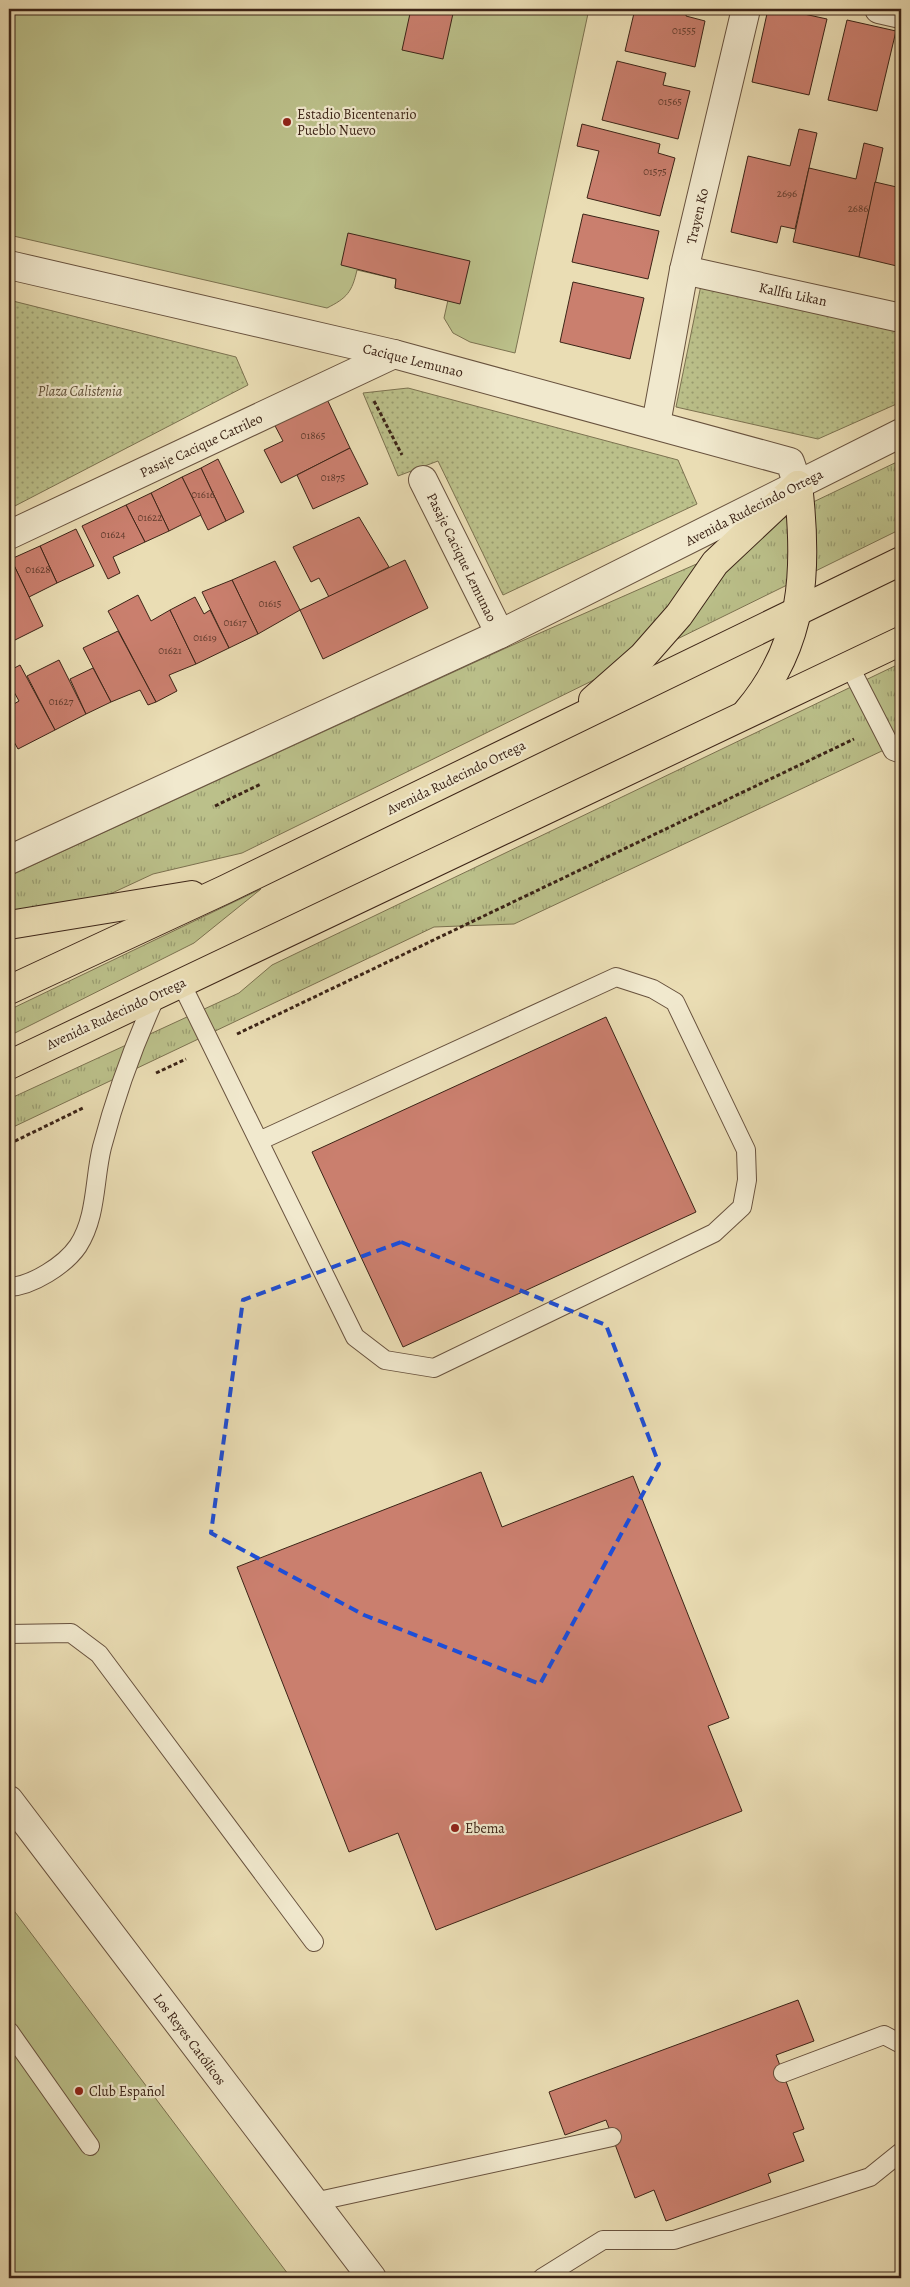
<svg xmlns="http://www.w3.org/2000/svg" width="910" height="2287" font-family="Alegreya,serif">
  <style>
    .grass { fill: url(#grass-tufts); stroke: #7c7250 }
    .park { fill: url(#park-dots); stroke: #7c7250 }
    .pitch { fill: #bbc08a; stroke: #7c7250 }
    .building { fill: #ca7f6e; stroke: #3c2417 }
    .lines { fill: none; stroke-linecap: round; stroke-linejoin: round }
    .lane-casing { stroke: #68523e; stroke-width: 20 }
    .street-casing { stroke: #68523e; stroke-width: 30 }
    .primary-casing { stroke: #3c2417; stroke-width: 30 }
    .path { stroke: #3c2417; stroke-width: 3; stroke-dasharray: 4 2.5; stroke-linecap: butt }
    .lane { stroke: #f1e9ce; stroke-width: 18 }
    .street { stroke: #f1e9ce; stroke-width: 28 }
    .primary { stroke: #eaddb4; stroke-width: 28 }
    .marked { fill: none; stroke: #1d4ed8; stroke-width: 4; stroke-dasharray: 10 6; stroke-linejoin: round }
    .poi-dot { fill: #8f2418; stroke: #f1e9ce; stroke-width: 2 }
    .labels { text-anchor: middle; stroke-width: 4.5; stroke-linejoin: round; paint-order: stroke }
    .number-label { font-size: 11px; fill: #603b2d }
    .poi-label { font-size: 14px; fill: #3c2417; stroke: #f1e9ce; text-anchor: start }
    .street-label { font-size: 14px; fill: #3c2417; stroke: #f1e9ce }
    .park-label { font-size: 14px; font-style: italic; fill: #5c4b34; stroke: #f1e9ce }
  </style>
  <defs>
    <pattern id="grass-tufts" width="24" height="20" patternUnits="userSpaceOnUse" patternTransform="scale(1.25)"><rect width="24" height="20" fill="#bbc08a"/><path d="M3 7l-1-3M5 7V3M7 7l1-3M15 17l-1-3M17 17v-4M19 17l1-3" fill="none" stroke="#999c70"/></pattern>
    <pattern id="park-dots" width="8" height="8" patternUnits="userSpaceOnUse" patternTransform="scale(1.25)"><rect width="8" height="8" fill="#bbc08a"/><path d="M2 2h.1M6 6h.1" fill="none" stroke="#999c70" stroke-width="1.8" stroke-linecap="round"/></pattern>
  </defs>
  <rect width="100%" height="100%" fill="#eaddb4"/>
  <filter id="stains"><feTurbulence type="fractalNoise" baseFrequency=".004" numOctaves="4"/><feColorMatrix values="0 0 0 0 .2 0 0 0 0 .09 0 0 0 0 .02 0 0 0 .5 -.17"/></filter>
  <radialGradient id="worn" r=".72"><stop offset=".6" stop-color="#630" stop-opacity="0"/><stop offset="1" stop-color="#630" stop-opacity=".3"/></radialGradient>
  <!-- grass -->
  <g class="grass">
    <polygon points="901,460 901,529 242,853 153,874 9,941 9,876 506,648 726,551 809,504"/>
    <polygon points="901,663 901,742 514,924 434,927 9,1129 9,1099 239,993 272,965"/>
    <polygon points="261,889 194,943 9,1036 9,1010"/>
  </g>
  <!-- park -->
  <g class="park">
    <polygon points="701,285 901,329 901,402 818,439 676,407"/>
    <polygon points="9,300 236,357 248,385 11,508 9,504"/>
    <polygon points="408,388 678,460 697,504 503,595 438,461 398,476 363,393"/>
  </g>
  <!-- pitch -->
  <g class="pitch">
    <path d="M9,9H589L515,353L470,342L453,333L444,318L448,300L395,288L396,279L357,270C352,292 347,298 327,308L9,235Z"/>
    <polygon points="9,1904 291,2278 9,2278"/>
  </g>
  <!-- building -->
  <g class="building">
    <polygon points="411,9 454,9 443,59 402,50"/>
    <polygon points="635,9 687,9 686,16 705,21 695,67 625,51"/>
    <polygon points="768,9 781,9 827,19 809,95 752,82"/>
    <polygon points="847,20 896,31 877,111 828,100"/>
    <polygon points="617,61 666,73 663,85 690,91 678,139 602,120"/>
    <polygon points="582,124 660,144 658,153 675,158 660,216 587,198 599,151 577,146"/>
    <polygon points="799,129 817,133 795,229 781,226 777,243 731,232 748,156 790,166"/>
    <polygon points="864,143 883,148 859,257 793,242 809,168 856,179"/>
    <polygon points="875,182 901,188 901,267 859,257"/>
    <polygon points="583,214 659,231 648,279 572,262"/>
    <polygon points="348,233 470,261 460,304 395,288 396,279 341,265"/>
    <polygon points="573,282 644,298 630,359 560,342"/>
    <polygon points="326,397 350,448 281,483 264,450 283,441 273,422"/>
    <polygon points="350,448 368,484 313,509 297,475"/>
    <polygon points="218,459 244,512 226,521 201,468"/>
    <polygon points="201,468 226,521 208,530 182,477"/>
    <polygon points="182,477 201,515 169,531 151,493"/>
    <polygon points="151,493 169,531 145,542 126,505"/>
    <polygon points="126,505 145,542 113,557 120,573 108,579 82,526"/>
    <polygon points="359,517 389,567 329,597 319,578 311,582 293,547"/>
    <polygon points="76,529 94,566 57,583 40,546"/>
    <polygon points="40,546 57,583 29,597 11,559"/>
    <polygon points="11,559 43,626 13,641 9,632 9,560"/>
    <polygon points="405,560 428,608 323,659 300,610"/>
    <polygon points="275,561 300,610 258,634 232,580"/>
    <polygon points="232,580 258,634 229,648 202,592"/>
    <polygon points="138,595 151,621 170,610 196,664 169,675 177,691 156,702 108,611"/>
    <polygon points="195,597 204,614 210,610 229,648 196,664 170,610"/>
    <polygon points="118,631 156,702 148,705 140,690 111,702 83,648"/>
    <polygon points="59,660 86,714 55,730 27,676"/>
    <polygon points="20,665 55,730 18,749 9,733 9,707 19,701 9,683 9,671"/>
    <polygon points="93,668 111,702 86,714 70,679"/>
    <polygon points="606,1017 696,1212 403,1347 312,1152"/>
    <polygon points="481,1472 502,1527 633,1476 729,1718 708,1726 742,1811 436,1930 398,1833 349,1852 237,1567"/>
    <polygon points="798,2000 814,2041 776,2055 804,2129 793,2133 804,2161 768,2174 771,2182 666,2221 654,2190 635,2198 606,2120 565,2135 549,2092"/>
  </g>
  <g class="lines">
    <!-- lane casing -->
    <g class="lane-casing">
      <g id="lane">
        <polyline points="850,667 893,751 901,754"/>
        <polyline points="181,983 355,1337 385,1360 434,1368 714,1233 742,1207 747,1180 746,1150 675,1002 653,989 616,977 259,1141"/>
        <path d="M9,1287C32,1286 65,1265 78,1246C97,1217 94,1179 102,1147C116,1094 134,1044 157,994"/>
        <polyline points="9,1634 71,1633 99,1654 314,1942"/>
        <polyline points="9,2031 90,2146"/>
        <polyline points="783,2073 884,2035 901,2044"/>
        <polyline points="314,2202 612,2137"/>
        <polyline points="542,2278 603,2240 674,2240 870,2177 901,2152"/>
      </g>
    </g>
    <!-- street casing -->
    <g class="street-casing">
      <g id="street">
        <polyline points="879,9 901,14"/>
        <polyline points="9,265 394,354 790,462 798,485"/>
        <polyline points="684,270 901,318"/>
        <polyline points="656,424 684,270 746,9"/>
        <polyline points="423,480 500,634"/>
        <polyline points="9,535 394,354"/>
        <polyline points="9,860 500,634 901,433"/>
        <polyline points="9,1800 372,2278"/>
      </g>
    </g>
    <!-- primary casing -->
    <g class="primary-casing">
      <g id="primary">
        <polyline points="593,700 643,656 679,615 715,563 798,485"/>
        <path d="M747,712C805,644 808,570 798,485"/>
        <polyline points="9,925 192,895"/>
        <polyline points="9,990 226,889 901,561"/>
        <polyline points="9,1065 901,641"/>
      </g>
    </g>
    <!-- path -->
    <g class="path">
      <polyline points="374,401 402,455"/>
      <polyline points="215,806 261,784"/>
      <polyline points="237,1034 854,739"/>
      <polyline points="156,1073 186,1059"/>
      <polyline points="9,1144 83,1108"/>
    </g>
    <!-- lane -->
    <use href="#lane" class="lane"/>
    <!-- street -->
    <use href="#street" class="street"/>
    <!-- primary -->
    <use href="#primary" class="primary"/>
  </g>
  <!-- marked area -->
  <path class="marked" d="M401,1242L606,1325L659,1464L540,1684L364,1615L211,1533L243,1300Z"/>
  <!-- markers -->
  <g class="poi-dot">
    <circle cx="287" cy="122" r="5"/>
    <circle cx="455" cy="1828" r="5"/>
    <circle cx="79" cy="2091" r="5"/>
  </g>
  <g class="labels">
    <!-- number labels -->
    <g class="number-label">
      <text x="684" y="34">01555</text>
      <text x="670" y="105">01565</text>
      <text x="655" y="175">01575</text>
      <text x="787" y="197">2696</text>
      <text x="858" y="212">2686</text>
      <text x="313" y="439">01865</text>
      <text x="333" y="481">01875</text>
      <text x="203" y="498">01616</text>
      <text x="150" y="521">01622</text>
      <text x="113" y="538">01624</text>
      <text x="38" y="573">01628</text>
      <text x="270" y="607">01615</text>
      <text x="235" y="626">01617</text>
      <text x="205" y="641">01619</text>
      <text x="170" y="654">01621</text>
      <text x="61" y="705">01627</text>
    </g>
    <!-- poi labels -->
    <g class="poi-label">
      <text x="297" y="119">Estadio Bicentenario<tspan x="297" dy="16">Pueblo Nuevo</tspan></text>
      <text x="465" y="1833">Ebema</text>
      <text x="89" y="2096">Club Español</text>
    </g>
    <!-- street labels -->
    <g class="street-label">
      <text transform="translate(697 216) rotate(-77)" y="5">Trayen Ko</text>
      <text transform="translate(793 294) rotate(12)" y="5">Kallfu Likan</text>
      <text transform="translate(413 360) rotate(14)" y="5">Cacique Lemunao</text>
      <text transform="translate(201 445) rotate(-25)" y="5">Pasaje Cacique Catrileo</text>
      <text transform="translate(754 507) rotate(-27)" y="5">Avenida Rudecindo Ortega</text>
      <text transform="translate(462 557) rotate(64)" y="5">Pasaje Cacique Lemunao</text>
      <text transform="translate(456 777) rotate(-26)" y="5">Avenida Rudecindo Ortega</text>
      <text transform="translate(116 1013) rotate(-25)" y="5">Avenida Rudecindo Ortega</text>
      <text transform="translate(190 2039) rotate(53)" y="5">Los Reyes Católicos</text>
    </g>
    <!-- park labels -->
    <g class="park-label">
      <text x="80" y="396">Plaza Calistenia</text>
    </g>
  </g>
  <!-- margin -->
  <rect width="910" height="2287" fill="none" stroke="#eaddb4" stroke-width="30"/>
  <rect x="10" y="10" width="890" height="2267" fill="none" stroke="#3c2417" stroke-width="2.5"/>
  <rect x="15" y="15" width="880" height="2257" fill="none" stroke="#3c2417"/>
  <rect width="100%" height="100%" filter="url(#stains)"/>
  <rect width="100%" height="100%" fill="url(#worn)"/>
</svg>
